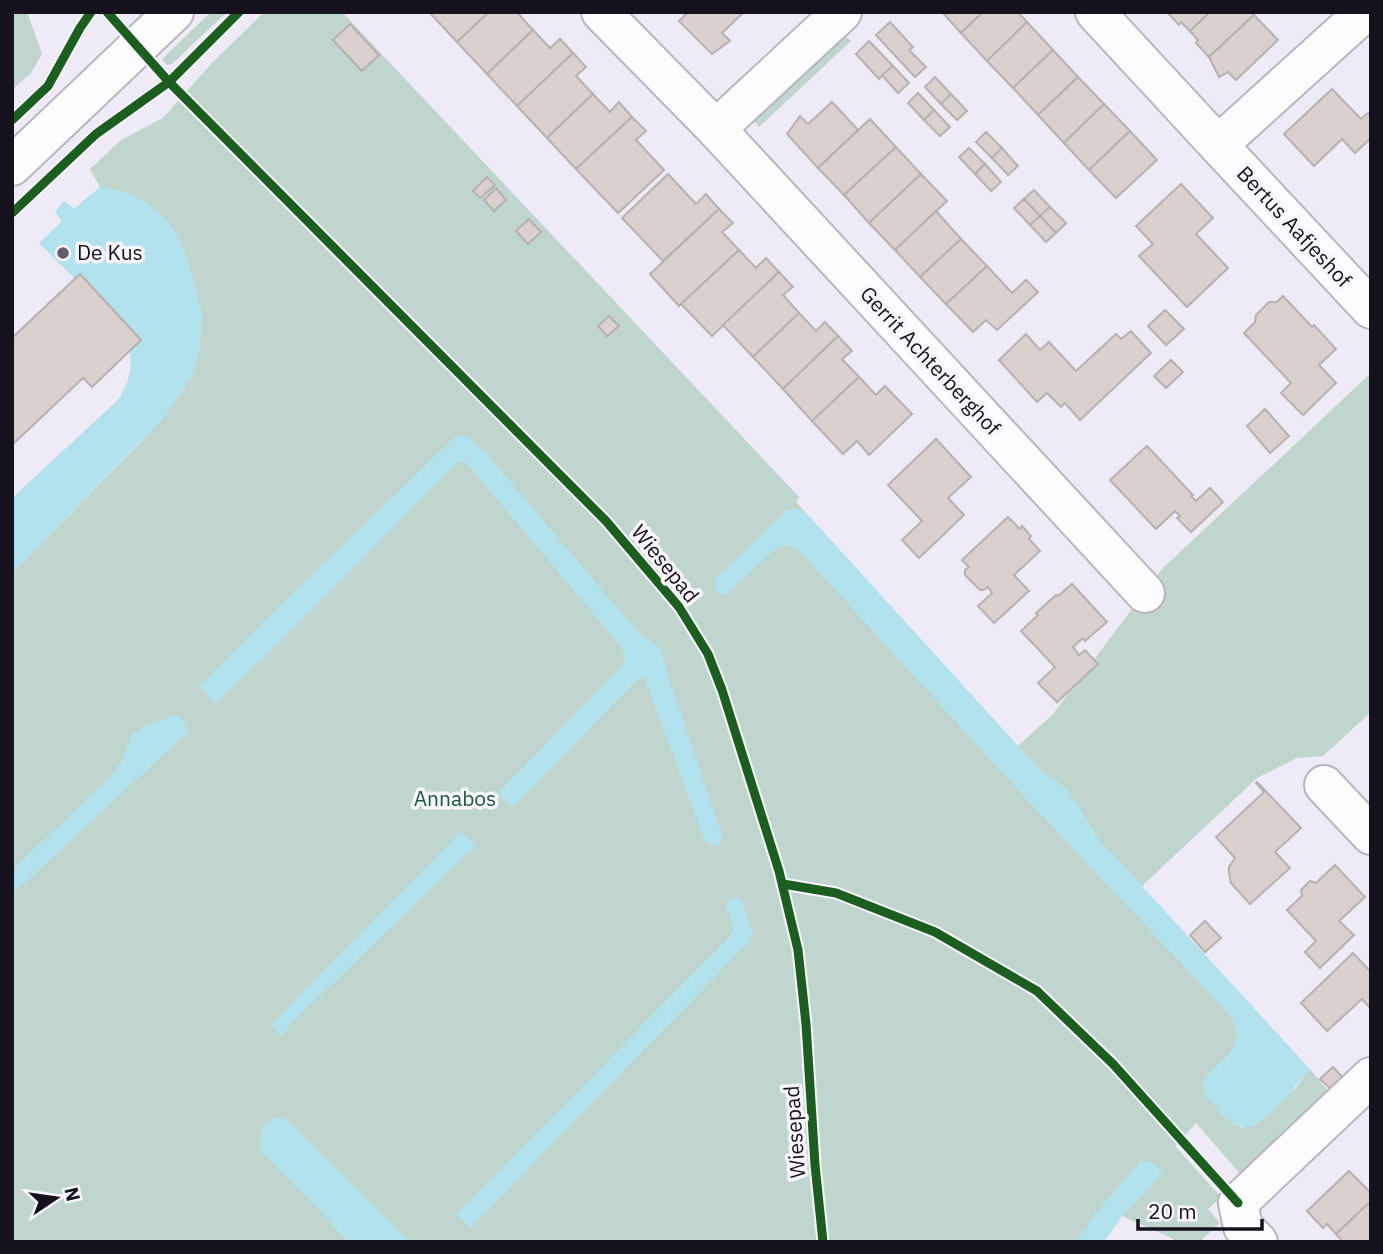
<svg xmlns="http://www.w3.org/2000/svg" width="1383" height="1254" font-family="'IBM Plex Sans',sans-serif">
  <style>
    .green { fill: #c0d5cd }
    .water { fill: #b2e2ed }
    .building { fill: #dad1ce; stroke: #b7b1b1; stroke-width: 2 }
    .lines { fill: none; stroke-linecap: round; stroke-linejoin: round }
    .minor-casing { stroke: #b9b5c0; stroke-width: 42 }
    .minor { stroke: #fcfcfe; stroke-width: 38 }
    .cycleway-casing { stroke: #f8f5fc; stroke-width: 13 }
    .cycleway { stroke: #1b5e20; stroke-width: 9 }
    .poi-dot { fill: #625e69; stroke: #f8f5fc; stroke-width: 2.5 }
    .labels { text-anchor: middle; stroke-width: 7; stroke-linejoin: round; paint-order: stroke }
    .street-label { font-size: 21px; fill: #16121d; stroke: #f8f5fc }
    .poi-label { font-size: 21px; fill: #16121d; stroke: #f8f5fc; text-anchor: start }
    .park-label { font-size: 21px; fill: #185a3d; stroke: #f8f5fc }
  </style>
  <rect width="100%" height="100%" fill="#eeeaf6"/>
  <!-- green -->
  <g class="green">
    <polygon points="12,12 27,12 42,54 31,73 12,90"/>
    <polygon points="211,12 227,12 172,64 167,65 162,59"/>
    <polygon points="264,12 342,12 799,497 796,502 807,514 816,542 1024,752 1018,746 1053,714 1163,568 1371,373 1371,712 1323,756 1297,758 1257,778 1140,888 1269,1045 1222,1115 1235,1125 1243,1128 1296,1088 1309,1068 1331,1094 1243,1177 1196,1123 1175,1146 1221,1197 1208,1209 1220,1223 1199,1242 1180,1242 1122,1216 1162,1173 1096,1242 12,1242 12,573 142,441 198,357 202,313 110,190 100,187 90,169 121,140 163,118 211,64"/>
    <polygon points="842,33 851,41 759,127 752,118"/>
  </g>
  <!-- water -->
  <g class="water">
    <path d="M100,187L127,193L147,203L166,219L178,236L188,260L202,313L199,353L191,378L164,418L12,573V498L119,399C129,381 132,372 130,352L141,340L81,275L75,279L39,243L62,221L55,212L64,201L74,209Z"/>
    <path d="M457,435L468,437L485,452L642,637C655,641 664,648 664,663L722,836V841L718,846L709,844L705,841L645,679L642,677L638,679L513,807L497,794L624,664L623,649L465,461L457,463L275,646L215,704L200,686L260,625Z"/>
    <path d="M793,509H799L808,515L1042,772L1054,778L1069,792L1098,838L1309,1068C1298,1084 1288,1097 1274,1109C1265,1117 1256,1129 1243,1127C1232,1126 1223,1116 1217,1109C1213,1104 1206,1098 1204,1092C1195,1066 1257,1057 1229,1014L1020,792L800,551C792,545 787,545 778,547L726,594L722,595C715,591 714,587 716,579L786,511Z"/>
    <polygon points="176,714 184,722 188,732 12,895 12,870 110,777 124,757 130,737 143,726 153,724"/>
    <polygon points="460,832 476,845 292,1023 282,1036 271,1025"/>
    <polygon points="737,897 741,899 752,932 751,940 470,1228 457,1214 730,936 734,929 726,906 729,901"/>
    <path d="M280,1117L285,1118L406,1238L416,1242H348L317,1208L261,1151C257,1134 262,1121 280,1117Z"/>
    <polygon points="1149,1161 1163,1173 1122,1216 1104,1242 1076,1242 1096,1213 1140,1162"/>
  </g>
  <!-- building -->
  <g class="building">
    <polygon points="429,12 489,12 457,42"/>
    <polygon points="489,12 517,12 533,30 487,74 457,42"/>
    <polygon points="688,12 744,12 722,33 730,41 712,54 679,21"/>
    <polygon points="942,12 983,12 961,33"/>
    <polygon points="983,12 1018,12 1027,22 987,61 961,33"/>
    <polygon points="1167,12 1210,12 1190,31 1181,22 1179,25"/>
    <polygon points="1210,12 1252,12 1254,15 1209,57 1196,43 1198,40 1190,31"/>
    <polygon points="1254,15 1278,40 1236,80 1228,72 1219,77 1209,57"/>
    <polygon points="890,22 913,47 909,50 926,67 915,77 876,35"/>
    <polygon points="1027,22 1053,50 1013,88 987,61"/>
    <polygon points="350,24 379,55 362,71 333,40"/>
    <polygon points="533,30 550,48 560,39 573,53 517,106 487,74"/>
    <polygon points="869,41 893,66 879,79 856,54"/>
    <polygon points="1053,50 1078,77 1038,115 1013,88"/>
    <polygon points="573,53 586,67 576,76 593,94 547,138 517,106"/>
    <polygon points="893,66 909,83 898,93 882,75"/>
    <polygon points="935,77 951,94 941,104 925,87"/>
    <polygon points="1078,77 1104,104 1064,143 1038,115"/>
    <polygon points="1332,89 1361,119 1368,113 1371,115 1371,138 1355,153 1342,139 1314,166 1284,134"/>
    <polygon points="918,93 934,110 924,120 908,103"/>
    <polygon points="593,94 610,112 619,102 632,117 576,169 547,138"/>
    <polygon points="951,94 967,111 957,120 941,104"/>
    <polygon points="832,102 858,130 818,168 787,134 800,116 808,124"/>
    <polygon points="1104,104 1130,131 1089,170 1064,143"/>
    <polygon points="934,110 950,127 940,136 924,120"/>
    <polygon points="632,117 646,131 636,140 664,170 618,213 576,169"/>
    <polygon points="870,119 896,147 844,195 818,168"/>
    <polygon points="1130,131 1157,160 1116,198 1089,170"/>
    <polygon points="986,132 1002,148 992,158 976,142"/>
    <polygon points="896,147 921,174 869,223 844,195"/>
    <polygon points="969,148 985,164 975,174 959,157"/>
    <polygon points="1002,148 1018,166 1008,175 992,158"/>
    <polygon points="985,164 1001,182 991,191 975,174"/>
    <polygon points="668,174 696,204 706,194 719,209 663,261 622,218"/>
    <polygon points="921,174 947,201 895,250 869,223"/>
    <polygon points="487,177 495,185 480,198 473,191"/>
    <polygon points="1181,184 1213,218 1196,234 1228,268 1187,307 1139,256 1153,244 1136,226"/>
    <polygon points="496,188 506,200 494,211 484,200"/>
    <polygon points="1034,190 1050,207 1040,216 1024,199"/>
    <polygon points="1024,199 1040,216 1030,225 1014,208"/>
    <polygon points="1050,207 1066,223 1056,233 1040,216"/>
    <polygon points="719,209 733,223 722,232 739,250 679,306 650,274"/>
    <polygon points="936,211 961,239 920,277 895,250"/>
    <polygon points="1040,216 1056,233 1046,242 1030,225"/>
    <polygon points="529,219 541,232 528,244 516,231"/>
    <polygon points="961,239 987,266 946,304 920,277"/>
    <polygon points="739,250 756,268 766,258 779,272 712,336 681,304"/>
    <polygon points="987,266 1012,293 1026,280 1038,292 997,330 986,320 973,332 946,304"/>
    <polygon points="779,272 793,287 783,295 799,313 753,357 723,325"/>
    <polygon points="80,274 141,340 92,387 83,378 12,445 12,338"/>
    <polygon points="1283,296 1312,327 1314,325 1336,349 1319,365 1336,383 1303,415 1281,393 1291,383 1244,333 1255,322 1256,315 1269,302 1277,302"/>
    <polygon points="1165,310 1184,329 1166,345 1148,326"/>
    <polygon points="799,313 816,331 825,322 838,336 783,389 753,357"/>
    <polygon points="609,316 619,326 607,336 598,326"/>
    <polygon points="1131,331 1151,353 1080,420 1065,403 1061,407 1047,393 1037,402 999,360 1026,334 1040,350 1049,342 1076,371 1116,334 1121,339"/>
    <polygon points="838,336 852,351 842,359 859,377 812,421 783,389"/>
    <polygon points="1171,360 1183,372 1166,388 1154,376"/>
    <polygon points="859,377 876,395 885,386 912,414 869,455 857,441 843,454 812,421"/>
    <polygon points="1265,409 1289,436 1270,453 1247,426"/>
    <polygon points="936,439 971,477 948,498 964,515 919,558 902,540 922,521 888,485"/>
    <polygon points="1147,446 1193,495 1191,496 1196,501 1210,488 1223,502 1191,532 1177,518 1180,516 1175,511 1156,529 1110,480"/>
    <polygon points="1008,517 1020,529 1022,526 1031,536 1029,539 1040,551 1014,575 1029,591 994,623 978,606 992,593 988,587 984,590 980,590 965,575 965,570 969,567 962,560"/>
    <polygon points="1072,584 1107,622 1085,641 1083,638 1073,647 1079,655 1085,650 1098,664 1057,702 1038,683 1055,667 1021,631 1038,615 1036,613 1056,595 1058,596"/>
    <polygon points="1257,782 1301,828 1275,852 1290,868 1250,904 1231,883 1229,872 1229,867 1235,858 1216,837 1264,792 1256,783"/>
    <polygon points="1335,865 1365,897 1339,921 1354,935 1320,968 1305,952 1316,941 1287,910 1302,896 1301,890 1310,881 1316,883"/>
    <polygon points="1205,921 1221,938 1205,952 1190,935"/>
    <polygon points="1353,953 1369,970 1371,969 1371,1009 1362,999 1327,1031 1301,1003"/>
    <polygon points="1333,1067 1345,1080 1333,1091 1320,1079"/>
    <polygon points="1349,1171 1371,1193 1371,1201 1336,1234 1327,1224 1323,1228 1307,1211"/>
    <polygon points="1371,1201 1371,1242 1343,1242 1336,1234"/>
  </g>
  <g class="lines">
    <!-- minor casing -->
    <g class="minor-casing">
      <g id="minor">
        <polyline points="601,12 716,129 1145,593"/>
        <polyline points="1095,12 1218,145 1365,12"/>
        <polyline points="716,129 842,12"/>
        <polyline points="1218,145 1371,309"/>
        <polyline points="12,166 174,12"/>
        <polyline points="1324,785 1371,835"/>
        <polyline points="1258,1242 1243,1227 1238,1203 1371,1077"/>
      </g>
    </g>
    <!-- minor -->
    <use href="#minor" class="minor"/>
    <!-- cycleway casing -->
    <g class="cycleway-casing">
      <g id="cycleway">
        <polyline points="107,12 169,82 606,521 679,607 708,654 722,690 779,871 798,950 806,1024 815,1165 823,1242"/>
        <polyline points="12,120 48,86 80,28 91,12"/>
        <polyline points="12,213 96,134 169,82 239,12"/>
        <polyline points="783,884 836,893 935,932 1037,991 1113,1064 1238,1203"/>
      </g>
    </g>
    <!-- cycleway -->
    <use href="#cycleway" class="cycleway"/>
  </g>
  <!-- markers -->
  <circle class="poi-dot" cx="63" cy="253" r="7"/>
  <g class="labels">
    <!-- street labels -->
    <g class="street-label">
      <text transform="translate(1294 227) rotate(47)" y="7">Bertus Aafjeshof</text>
      <text transform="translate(930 361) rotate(47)" y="7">Gerrit Achterberghof</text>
      <text transform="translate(665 564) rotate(51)" y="7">Wiesepad</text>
      <text transform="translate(795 1132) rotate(-94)" y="7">Wiesepad</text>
    </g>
    <!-- poi labels -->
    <g class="poi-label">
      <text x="77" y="260">De Kus</text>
    </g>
    <!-- park labels -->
    <g class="park-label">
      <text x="455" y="806">Annabos</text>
    </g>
  </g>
  <!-- border -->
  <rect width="1383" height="1254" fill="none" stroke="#16121d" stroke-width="28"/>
  <!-- north arrow -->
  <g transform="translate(56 1198) rotate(77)" stroke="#f8f5fc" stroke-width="5" paint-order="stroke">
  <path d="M0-5L12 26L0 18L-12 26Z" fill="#16121d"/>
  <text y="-10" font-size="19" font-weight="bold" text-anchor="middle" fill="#16121d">N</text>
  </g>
  <!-- scale -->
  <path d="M1138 1219v10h124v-10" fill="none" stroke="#16121d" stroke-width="3.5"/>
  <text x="1148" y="1219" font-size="21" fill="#16121d" stroke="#f8f5fc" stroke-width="5" paint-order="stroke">20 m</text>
</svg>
